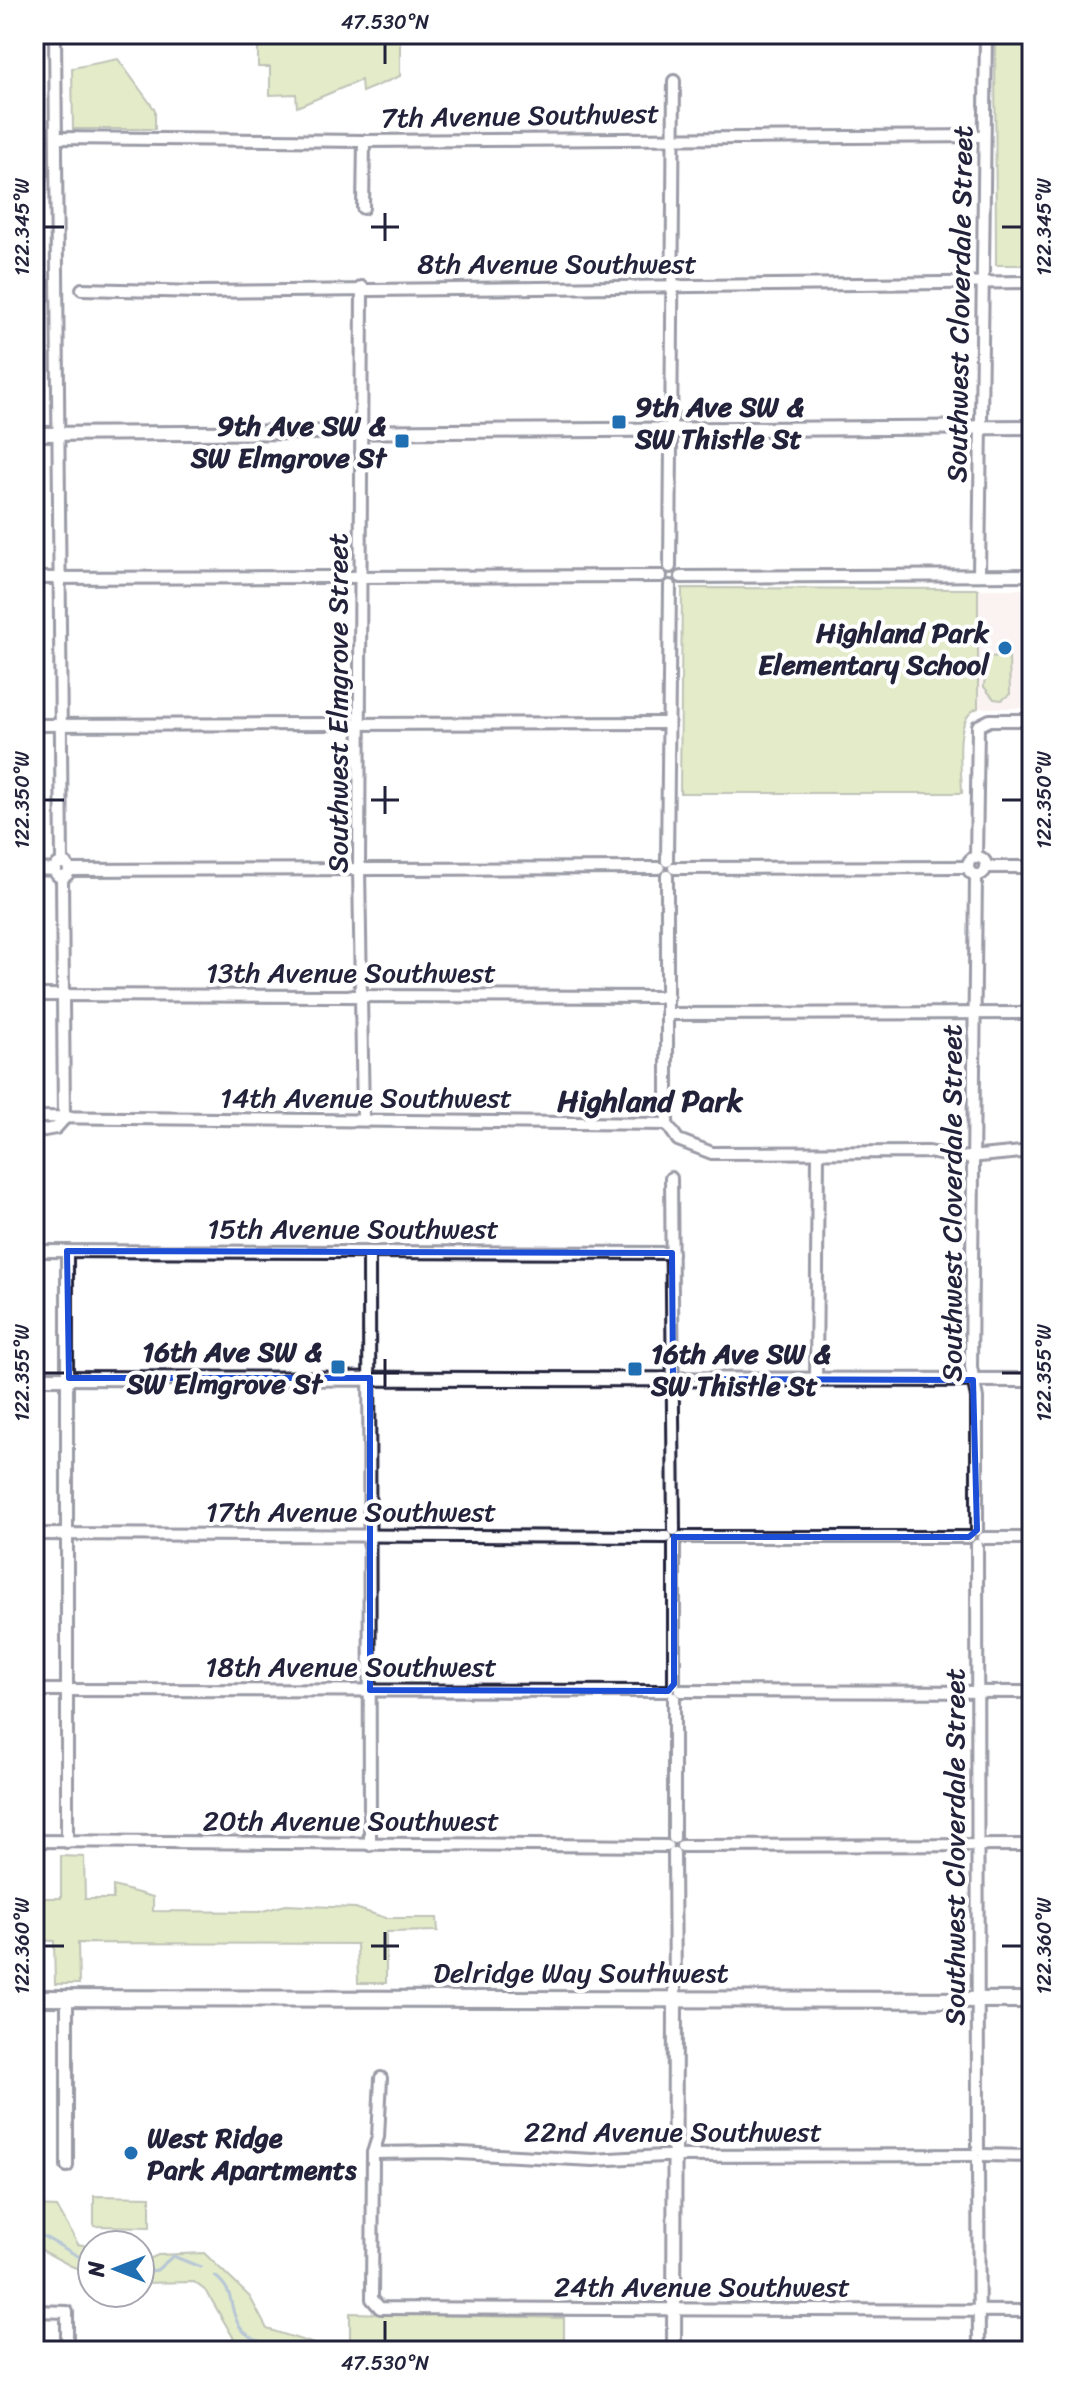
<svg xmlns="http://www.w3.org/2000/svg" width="1066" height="2385" font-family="Sriracha,sans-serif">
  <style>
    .built { fill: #f6e5e2 }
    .green { fill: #c1d387; stroke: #727a61; stroke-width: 2 }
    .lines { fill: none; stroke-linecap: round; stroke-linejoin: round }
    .stream { stroke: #6282a4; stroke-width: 3 }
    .minor-casing { stroke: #22223b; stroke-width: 16 }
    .tertiary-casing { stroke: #22223b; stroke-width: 18 }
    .secondary-casing { stroke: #22223b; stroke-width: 20 }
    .minor { stroke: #fff; stroke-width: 10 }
    .tertiary { stroke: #fff; stroke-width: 12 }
    .secondary { stroke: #fff; stroke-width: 14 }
    .marked { fill: none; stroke: #1d4ed8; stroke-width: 6; stroke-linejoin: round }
    .ticks { fill: none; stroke: #22223b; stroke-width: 3 }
    .poi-dot { fill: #1f6fb2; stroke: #fff; stroke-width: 3 }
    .labels { text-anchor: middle; stroke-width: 8; stroke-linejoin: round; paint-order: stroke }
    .street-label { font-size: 28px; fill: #22223b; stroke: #fff }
    .poi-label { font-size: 28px; font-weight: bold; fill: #22223b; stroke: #fff; text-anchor: start }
    .neighbourhood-label { font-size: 30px; font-weight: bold; fill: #22223b; stroke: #fff }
    .neatline { fill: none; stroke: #22223b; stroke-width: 3 }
    .ticks-label { font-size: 20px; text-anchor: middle; fill: #22223b }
  </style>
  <rect width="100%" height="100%" fill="#fff"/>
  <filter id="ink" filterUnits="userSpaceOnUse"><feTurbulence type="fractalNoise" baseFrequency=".0125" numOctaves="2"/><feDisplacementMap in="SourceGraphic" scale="16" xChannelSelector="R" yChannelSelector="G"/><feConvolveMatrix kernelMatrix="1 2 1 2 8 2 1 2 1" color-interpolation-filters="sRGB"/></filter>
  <g filter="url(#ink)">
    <!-- built -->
    <rect class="built" x="978" y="589" width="54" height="119"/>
    <!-- green -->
    <g class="green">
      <polygon points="258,34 400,34 400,76 362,92 361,80 297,107 296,94 270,95 270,67 258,67"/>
      <polygon points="995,34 1032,34 1032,265 996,265"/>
      <polygon points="118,59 155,110 155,129 73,129 72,68"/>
      <path d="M682,588L978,589V708C952,718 962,769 962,793H680Z"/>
      <polygon points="1009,656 1010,694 1002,700 994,699 984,687 986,657"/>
      <polygon points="61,1856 84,1857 85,1899 113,1899 113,1886 153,1897 153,1911 259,1912 286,1905 355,1908 386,1918 437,1918 438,1931 386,1932 386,1983 358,1983 357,1944 78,1943 79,1984 55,1984 54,1941 34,1940 34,1898 61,1898"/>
      <polygon points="94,2196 150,2197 150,2227 94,2226"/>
      <polygon points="34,2206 57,2207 78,2244 92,2247 92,2273 71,2266 34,2246"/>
      <polygon points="204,2253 250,2297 267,2329 336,2351 241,2351 207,2292 194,2282 140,2283 140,2263 158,2255"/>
      <polygon points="350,2313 564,2318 564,2351 350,2351"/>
    </g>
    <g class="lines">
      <!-- stream -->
      <g class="stream">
        <polyline points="34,2231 92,2264"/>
        <polyline points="140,2273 157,2270 173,2256 200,2267"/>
        <path d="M215,2276C237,2293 227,2307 240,2327C248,2340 272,2345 286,2351"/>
      </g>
      <!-- minor casing -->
      <g class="minor-casing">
        <g id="minor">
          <polyline points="55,34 62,863"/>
          <polyline points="56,138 364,141 984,136"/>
          <polyline points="363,208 364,141"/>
          <polyline points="362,287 359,868 363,1120"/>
          <polyline points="82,289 200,292 1032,282"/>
          <polyline points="670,567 674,81"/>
          <polyline points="979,575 986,34"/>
          <polyline points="681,577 1032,575"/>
          <polyline points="34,578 661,576"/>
          <polyline points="34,725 668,723"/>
          <circle cx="977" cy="866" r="9"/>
          <polyline points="976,858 978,726 990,720 1032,720"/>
          <polyline points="667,861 670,586"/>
          <circle cx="62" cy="870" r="7"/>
          <polyline points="985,867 1032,867"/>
          <polyline points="674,868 968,867"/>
          <polyline points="34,869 56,870"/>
          <polyline points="69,870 659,868"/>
          <polyline points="976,875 971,1367 977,1398 977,1530"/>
          <polyline points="667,876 667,1124 678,1140 712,1153 929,1152 959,1158 1032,1151"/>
          <polyline points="62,877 64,1119"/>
          <polyline points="34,995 668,997"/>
          <polyline points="668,1014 1032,1013"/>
          <polyline points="34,1117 667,1124"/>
          <polyline points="34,1132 56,1128 64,1119"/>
          <polyline points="671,1178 674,1530"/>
          <polyline points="34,1251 672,1253"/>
          <polyline points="369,1252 370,1845"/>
          <polyline points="816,1379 818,1155"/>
          <polyline points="34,1534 667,1537"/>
          <polyline points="681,1537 969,1537"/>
          <polyline points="984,1538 1032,1538"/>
          <polyline points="674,1544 674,1684"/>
          <polyline points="977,1545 978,2150"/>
          <polyline points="34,1690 668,1691"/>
          <polyline points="681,1691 1032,1692"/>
          <polyline points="674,1698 674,1838"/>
          <polyline points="34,1841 667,1846"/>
          <polyline points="67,1842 67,1251"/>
          <polyline points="682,1846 1032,1845"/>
          <polyline points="674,1853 675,1998"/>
          <polyline points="381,2078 378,2137 373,2153 372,2299 380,2308 1032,2311"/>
          <polyline points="373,2153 440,2152 593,2160 663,2156 973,2155"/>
          <polyline points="984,2155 1032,2156"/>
          <polyline points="978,2161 979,2351"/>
          <polyline points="67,2166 67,1998"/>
          <polyline points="34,2311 67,2312 67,2351"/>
        </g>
      </g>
      <!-- tertiary casing -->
      <g class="tertiary-casing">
        <g id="tertiary">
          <polyline points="34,434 1032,427"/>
          <polyline points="34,1378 1032,1380"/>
          <polyline points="674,2351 675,1998"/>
        </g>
      </g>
      <!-- secondary casing -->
      <g class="secondary-casing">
        <polyline id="secondary" points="34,1998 1032,2000"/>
      </g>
      <!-- minor -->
      <use href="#minor" class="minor"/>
      <!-- tertiary -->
      <use href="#tertiary" class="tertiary"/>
      <!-- secondary -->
      <use href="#secondary" class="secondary"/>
    </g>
  </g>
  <!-- marked area -->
  <path d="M0 0H1066V2385H0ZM67,1251L672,1253L673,1379L973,1380L977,1530L969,1537H674V1684L668,1691L370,1690V1378H69Z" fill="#fff" fill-opacity=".55" fill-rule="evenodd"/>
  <path class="marked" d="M67,1251L672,1253L673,1379L973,1380L977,1530L969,1537H674V1684L668,1691L370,1690V1378H69Z"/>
  <!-- ticks -->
  <path class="ticks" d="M385,44V64M385,213V241M44,227H64M371,227H399M1002,227H1022M385,786V814M44,800H64M371,800H399M1002,800H1022M385,1359V1387M44,1373H64M371,1373H399M1002,1373H1022M385,1932V1960M44,1946H64M371,1946H399M1002,1946H1022M385,2321V2341"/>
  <!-- markers -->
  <g class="poi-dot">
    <rect x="611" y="414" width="16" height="16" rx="4"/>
    <rect x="394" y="433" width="16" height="16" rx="4"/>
    <circle cx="1005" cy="648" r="8"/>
    <rect x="330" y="1359" width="16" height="16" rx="4"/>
    <rect x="627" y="1361" width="16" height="16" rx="4"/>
    <circle cx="131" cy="2153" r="8"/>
  </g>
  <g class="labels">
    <!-- street labels -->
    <g class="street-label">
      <text transform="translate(520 115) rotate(-1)" y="10">7th Avenue Southwest</text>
      <text x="557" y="273">8th Avenue Southwest</text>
      <text transform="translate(959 304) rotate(-89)" y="10">Southwest Cloverdale Street</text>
      <text transform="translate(337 703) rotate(-90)" y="10">Southwest Elmgrove Street</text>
      <text x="351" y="982">13th Avenue Southwest</text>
      <text x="366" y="1107">14th Avenue Southwest</text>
      <text transform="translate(951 1203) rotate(-90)" y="10">Southwest Cloverdale Street</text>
      <text x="353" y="1238">15th Avenue Southwest</text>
      <text x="351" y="1521">17th Avenue Southwest</text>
      <text x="351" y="1676">18th Avenue Southwest</text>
      <text x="351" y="1830">20th Avenue Southwest</text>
      <text transform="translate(954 1847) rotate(-90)" y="10">Southwest Cloverdale Street</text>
      <text x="581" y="1982">Delridge Way Southwest</text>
      <text x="673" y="2141">22nd Avenue Southwest</text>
      <text x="702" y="2296">24th Avenue Southwest</text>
    </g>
    <!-- poi labels -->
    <g class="poi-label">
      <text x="635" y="416">9th Ave SW &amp;<tspan x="635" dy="32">SW Thistle St</tspan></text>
      <text x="386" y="435" text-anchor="end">9th Ave SW &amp;<tspan x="386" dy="32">SW Elmgrove St</tspan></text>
      <text x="989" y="642" text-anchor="end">Highland Park<tspan x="989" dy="32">Elementary School</tspan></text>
      <text x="322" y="1361" text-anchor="end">16th Ave SW &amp;<tspan x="322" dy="32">SW Elmgrove St</tspan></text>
      <text x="651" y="1363">16th Ave SW &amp;<tspan x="651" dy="32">SW Thistle St</tspan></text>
      <text x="147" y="2147">West Ridge<tspan x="147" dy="32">Park Apartments</tspan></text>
    </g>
    <!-- neighbourhood labels -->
    <g class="neighbourhood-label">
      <text x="650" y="1111">Highland Park</text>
    </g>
  </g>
  <!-- margin -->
  <rect width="1066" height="2385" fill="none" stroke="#fff" stroke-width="88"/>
  <!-- north arrow -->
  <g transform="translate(116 2269) rotate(270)"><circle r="38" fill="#ffffff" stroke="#a7a7b1" stroke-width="2"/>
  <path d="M0-6L14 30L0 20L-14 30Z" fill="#1f6fb2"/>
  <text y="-12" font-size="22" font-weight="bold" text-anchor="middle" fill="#22223b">N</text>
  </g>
  <rect x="44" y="44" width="978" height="2297" class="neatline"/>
  <g class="ticks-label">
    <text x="385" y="29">47.530°N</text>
    <text transform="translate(1044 227) rotate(-90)" y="7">122.345°W</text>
    <text transform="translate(22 227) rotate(-90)" y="7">122.345°W</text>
    <text transform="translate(1044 800) rotate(-90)" y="7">122.350°W</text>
    <text transform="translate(22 800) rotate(-90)" y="7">122.350°W</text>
    <text transform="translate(22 1373) rotate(-90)" y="7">122.355°W</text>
    <text transform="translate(1044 1373) rotate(-90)" y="7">122.355°W</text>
    <text transform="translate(1044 1946) rotate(-90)" y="7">122.360°W</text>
    <text transform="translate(22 1946) rotate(-90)" y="7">122.360°W</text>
    <text x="385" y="2370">47.530°N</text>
  </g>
</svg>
